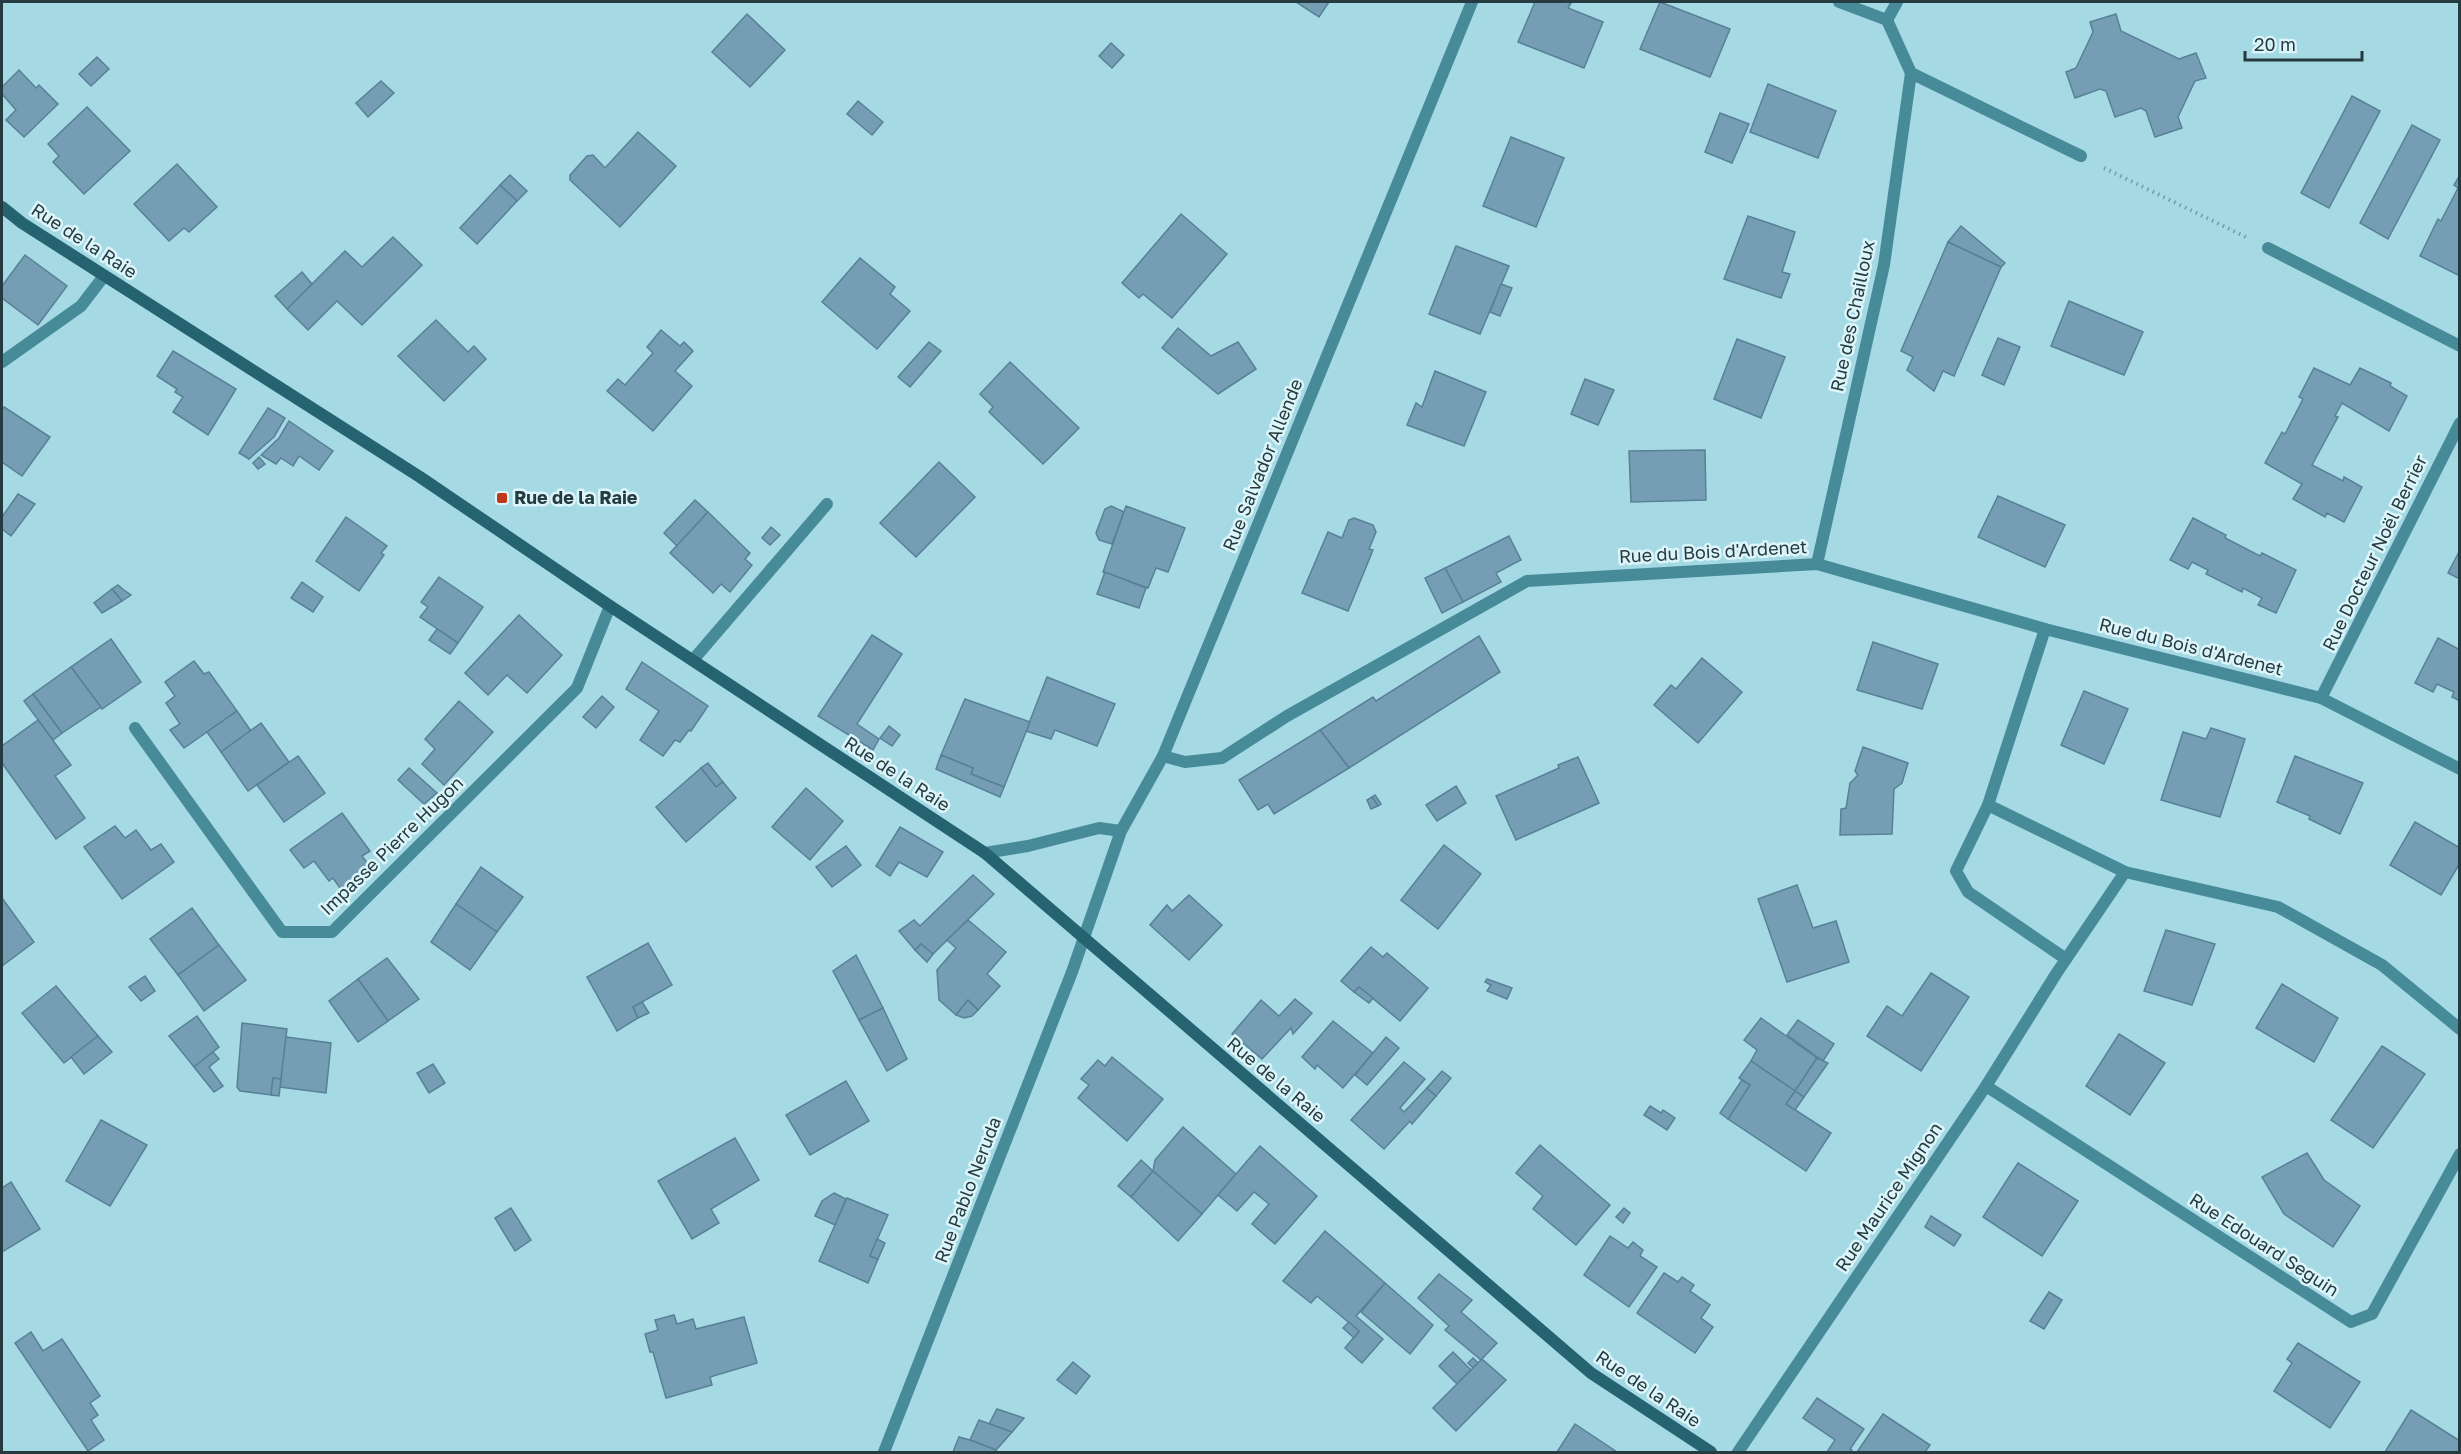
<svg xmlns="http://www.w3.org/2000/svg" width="2461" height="1454" font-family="'Golos Text',sans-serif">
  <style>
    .building { fill: #759eb5; stroke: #588096; stroke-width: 1.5 }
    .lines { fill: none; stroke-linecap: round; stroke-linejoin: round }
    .path { stroke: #739ca4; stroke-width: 4; stroke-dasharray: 1.5 4.5; stroke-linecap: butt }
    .lane { stroke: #478b99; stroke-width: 12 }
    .street { stroke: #478b99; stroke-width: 12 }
    .secondary { stroke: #256370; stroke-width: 12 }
    .poi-dot { fill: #c2371a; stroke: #dcf5fb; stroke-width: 2 }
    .labels { text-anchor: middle; stroke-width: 5; stroke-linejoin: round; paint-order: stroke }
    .street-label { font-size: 18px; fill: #253b3f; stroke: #dcf5fb }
    .poi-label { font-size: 18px; font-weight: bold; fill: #253b3f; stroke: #dcf5fb; text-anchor: start }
  </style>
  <rect width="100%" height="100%" fill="#a5dae5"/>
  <!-- building -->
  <g class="building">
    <polygon points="1296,2 1329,2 1319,17"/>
    <polygon points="1535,2 1567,2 1571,3 1568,8 1603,22 1584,68 1518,42"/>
    <polygon points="1660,2 1730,29 1710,77 1640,49"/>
    <polygon points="747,14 785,50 750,87 712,52"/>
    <polygon points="2116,14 2121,31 2179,59 2196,53 2206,78 2195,81 2178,117 2182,128 2155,137 2146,111 2141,108 2115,117 2106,91 2100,89 2075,98 2066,72 2076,68 2093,32 2090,22"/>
    <polygon points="1111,43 1124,55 1112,68 1099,56"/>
    <polygon points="97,57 109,69 91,86 79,74"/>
    <polygon points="19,70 36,88 39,85 58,104 24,137 6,120 16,110 2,94 2,87"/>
    <polygon points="381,81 394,93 368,117 356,103"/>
    <polygon points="1768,84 1836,111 1818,158 1750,132"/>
    <polygon points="2352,96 2380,111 2329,208 2301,193"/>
    <polygon points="858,101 883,122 872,135 847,114"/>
    <polygon points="87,107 130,151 84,194 53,162 59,156 48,144"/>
    <polygon points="1720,113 1749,124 1732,163 1705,152"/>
    <polygon points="2412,125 2440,140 2388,239 2360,223"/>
    <polygon points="638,132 676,166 620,227 570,180 570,175 587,156 593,155 605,168"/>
    <polygon points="1511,137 1564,158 1536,227 1483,206"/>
    <polygon points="177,164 217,207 189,232 184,228 169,241 134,204"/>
    <polygon points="510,175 527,191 517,201 500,185"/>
    <polygon points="2460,175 2460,276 2420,256 2438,219 2441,221 2458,188 2454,185"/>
    <polygon points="500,185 517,201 477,244 460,228"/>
    <polygon points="1181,214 1227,254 1172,318 1143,294 1139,298 1122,283"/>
    <polygon points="1748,216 1795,232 1782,272 1790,274 1781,298 1724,279"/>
    <polygon points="1961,226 2005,263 2001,267 1948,242"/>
    <polygon points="393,237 422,265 362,325 337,301 308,330 287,309 345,251 362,267"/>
    <polygon points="1948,242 2001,267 1954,376 1943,371 1934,391 1907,370 1913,357 1901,351"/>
    <polygon points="1456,246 1509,266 1480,334 1429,314"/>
    <polygon points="25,255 67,286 38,325 2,298 2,286"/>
    <polygon points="860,258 895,287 890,294 910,311 877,349 822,302"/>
    <polygon points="302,272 312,284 287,309 275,296"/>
    <polygon points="1501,284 1512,288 1500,316 1490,312"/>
    <polygon points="2069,301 2143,332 2124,375 2051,346"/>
    <polygon points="436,320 468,352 474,346 486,359 444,401 398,356"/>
    <polygon points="1178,328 1211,356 1238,342 1256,369 1218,394 1162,348"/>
    <polygon points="661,330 680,346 684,342 693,351 675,371 692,386 653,431 607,391 618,379 625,385 653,353 647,347"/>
    <polygon points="1998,338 2020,347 2004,385 1982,375"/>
    <polygon points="1737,339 1785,357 1761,418 1714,399"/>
    <polygon points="929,342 941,351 910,387 898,377"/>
    <polygon points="173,351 236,389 208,435 173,412 183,397 175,392 177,389 157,376"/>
    <polygon points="1010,362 1079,428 1043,464 989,412 993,407 980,394"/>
    <polygon points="2314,368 2350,385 2360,368 2391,383 2390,386 2407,396 2389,431 2342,403 2335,416 2338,417 2312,465 2343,481 2344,477 2362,487 2344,522 2327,513 2325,517 2293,499 2302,484 2265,463 2282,432 2285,434 2303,399 2299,397"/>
    <polygon points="1435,371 1486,392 1464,446 1407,425 1416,403 1422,407"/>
    <polygon points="1585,379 1614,390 1598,425 1571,414"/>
    <polygon points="4,407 50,437 22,476 2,462 2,410"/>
    <polygon points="268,408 285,418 274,437 249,459 239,453"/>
    <polygon points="289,421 333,451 319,470 299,456 293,466 281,458 276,464 261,455 279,438"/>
    <polygon points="1705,450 1706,500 1631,502 1629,451"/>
    <polygon points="259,457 265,464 258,469 253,463"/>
    <polygon points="939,462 975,497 916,557 880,523"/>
    <polygon points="18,494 35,504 11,536 2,529 2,517"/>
    <polygon points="1998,496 2065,525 2045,567 1978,537"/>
    <polygon points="695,500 708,512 677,546 664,533"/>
    <polygon points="1111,506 1124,512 1112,544 1099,540 1096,533 1105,509"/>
    <polygon points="1126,506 1185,528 1168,572 1156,568 1148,588 1103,572"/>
    <polygon points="708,512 750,553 745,559 752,565 730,592 721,584 713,593 670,553"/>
    <polygon points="346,517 387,546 381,553 384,555 359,591 316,561"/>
    <polygon points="1354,518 1373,525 1376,532 1369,549 1373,550 1348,611 1302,593 1328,532 1342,538 1349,520"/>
    <polygon points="2193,518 2226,535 2225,538 2260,556 2262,553 2296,570 2276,613 2258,605 2262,598 2243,588 2242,592 2206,574 2208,570 2192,562 2188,569 2170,560"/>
    <polygon points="771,527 780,535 770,545 762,538"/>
    <polygon points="1509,536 1521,560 1496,573 1501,582 1463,602 1445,568"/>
    <polygon points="2460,550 2460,579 2448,573"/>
    <polygon points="1445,568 1463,602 1442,613 1425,578"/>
    <polygon points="1105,572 1146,588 1139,608 1097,594"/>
    <polygon points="439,577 483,607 458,643 420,617 428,607 421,602"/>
    <polygon points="302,582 323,597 313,612 291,598"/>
    <polygon points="118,585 124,590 131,595 122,601 112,589"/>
    <polygon points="112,589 122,601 102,613 94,603"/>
    <polygon points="519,615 562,655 527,693 507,675 488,695 465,673"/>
    <polygon points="437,629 458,643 450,654 429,640"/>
    <polygon points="872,635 902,654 857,724 879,739 873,750 818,716"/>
    <polygon points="1479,636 1500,672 1349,768 1320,730 1373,697 1376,701"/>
    <polygon points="2438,638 2460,650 2460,701 2452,697 2454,692 2437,684 2433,692 2415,683"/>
    <polygon points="111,639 141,682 102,709 71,667"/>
    <polygon points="1873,642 1938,664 1922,709 1857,690"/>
    <polygon points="1702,658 1742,692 1698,743 1654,705 1671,685 1676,689"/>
    <polygon points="194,661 204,674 209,672 237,711 184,748 170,730 180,724 166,703 175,696 165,682"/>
    <polygon points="642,662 708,706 691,731 689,730 680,742 675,740 663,756 640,740 659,711 626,689"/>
    <polygon points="71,667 101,707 62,733 33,694"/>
    <polygon points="1047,677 1115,704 1097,746 1055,730 1051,739 1026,731"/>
    <polygon points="2084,691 2128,709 2104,764 2061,745"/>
    <polygon points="33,694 62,733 53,740 24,701"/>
    <polygon points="602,696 614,707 596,728 583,717"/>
    <polygon points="965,699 1030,722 1004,787 971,774 973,768 941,755"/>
    <polygon points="459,701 493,732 444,785 422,764 435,749 425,739"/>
    <polygon points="237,711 251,731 221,752 207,732"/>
    <polygon points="38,720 71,765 55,776 85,818 56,839 2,763 2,746"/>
    <polygon points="261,723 289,762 248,791 221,752"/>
    <polygon points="889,726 900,735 892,746 880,738"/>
    <polygon points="2211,728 2245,739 2220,817 2161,800 2183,732 2206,739"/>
    <polygon points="1320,730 1349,768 1274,814 1268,804 1258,810 1239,780"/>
    <polygon points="1863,747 1908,763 1902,783 1894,789 1892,834 1840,835 1841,809 1846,808 1850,783 1858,775 1855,771"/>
    <polygon points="941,755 973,768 971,774 1004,787 1000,797 936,769"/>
    <polygon points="298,756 325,793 284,822 257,785"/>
    <polygon points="2295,756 2363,783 2340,834 2309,819 2310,816 2277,802"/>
    <polygon points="1578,757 1599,803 1516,840 1496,796 1559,768 1558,765"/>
    <polygon points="708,763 723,782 716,787 701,768"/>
    <polygon points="409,768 437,793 424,804 398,780"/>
    <polygon points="701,768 716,787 723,782 736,798 686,842 656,807"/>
    <polygon points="1456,786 1466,803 1437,821 1426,805"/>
    <polygon points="806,788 843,821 810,860 772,827"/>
    <polygon points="1375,795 1381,804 1378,806 1372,797"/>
    <polygon points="1372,797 1378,806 1371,809 1367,800"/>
    <polygon points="342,813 370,851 362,856 371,868 342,891 333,878 329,881 314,861 304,868 290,850"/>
    <polygon points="2415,822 2460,848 2460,863 2441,895 2390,865"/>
    <polygon points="115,826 125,838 136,830 151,850 161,844 174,862 122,899 84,847"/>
    <polygon points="900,827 943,852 927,877 899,862 890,876 876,866"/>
    <polygon points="1444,845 1481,874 1438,929 1401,900"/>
    <polygon points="846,846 861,865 832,887 816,867"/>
    <polygon points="481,867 523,897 497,932 456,904"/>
    <polygon points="973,875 994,894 933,954 921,944 915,950 899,931 914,920 920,926"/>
    <polygon points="1797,885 1813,928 1836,921 1849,962 1787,982 1758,899"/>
    <polygon points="1189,895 1222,925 1189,960 1150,925 1167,905 1172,911"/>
    <polygon points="2,898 34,942 2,966"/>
    <polygon points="456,904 497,932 470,970 431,942"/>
    <polygon points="192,908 219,945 178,975 150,939"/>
    <polygon points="968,920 1006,952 987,974 1000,986 978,1010 968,1000 956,1015 939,1000 937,970 956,948 947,940"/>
    <polygon points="2166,930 2215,944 2192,1005 2144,991"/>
    <polygon points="648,943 672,985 633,1007 638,1018 617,1031 587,977"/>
    <polygon points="921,944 933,954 927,962 915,950"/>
    <polygon points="219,945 246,980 204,1011 178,975"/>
    <polygon points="1371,947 1383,957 1387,953 1428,988 1400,1021 1359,987 1354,992 1341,981"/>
    <polygon points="856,955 883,1008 859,1020 833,971"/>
    <polygon points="387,958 419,999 388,1021 358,979"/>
    <polygon points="1931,973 1969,997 1921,1071 1867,1036 1887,1006 1902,1016"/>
    <polygon points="145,976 155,991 141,1001 129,987"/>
    <polygon points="358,979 388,1021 358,1042 329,1001"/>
    <polygon points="1487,979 1512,988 1507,999 1487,991 1491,985 1485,982"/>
    <polygon points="2282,984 2338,1018 2314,1062 2256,1028"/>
    <polygon points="56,986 98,1036 64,1063 22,1013"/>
    <polygon points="1359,987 1373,998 1369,1003 1354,992"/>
    <polygon points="1295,999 1312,1013 1293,1034 1291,1028 1262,1059 1232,1034 1261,1000 1279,1016"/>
    <polygon points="968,1000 978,1010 972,1016 964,1018 956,1015"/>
    <polygon points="642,1002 649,1013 638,1018 633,1007"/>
    <polygon points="883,1008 907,1059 887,1071 859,1020"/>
    <polygon points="197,1016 219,1047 194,1067 169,1036"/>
    <polygon points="1761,1018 1817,1058 1795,1091 1751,1061 1757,1050 1744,1040"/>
    <polygon points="1798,1020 1834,1044 1823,1061 1787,1035"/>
    <polygon points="1333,1021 1373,1053 1343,1088 1317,1065 1315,1069 1302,1057"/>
    <polygon points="242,1023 287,1029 281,1079 273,1078 271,1095 240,1091 237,1087"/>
    <polygon points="2119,1034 2165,1063 2130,1115 2086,1086"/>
    <polygon points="98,1036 112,1052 84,1074 71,1057"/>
    <polygon points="286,1037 331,1043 326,1093 280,1087"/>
    <polygon points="1386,1037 1399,1048 1367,1085 1355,1075"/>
    <polygon points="2382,1046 2425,1074 2373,1148 2331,1120"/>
    <polygon points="213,1052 219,1059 209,1067 223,1086 214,1092 194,1067"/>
    <polygon points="1112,1057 1163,1099 1127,1141 1078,1098 1089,1085 1081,1079 1098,1060 1105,1066"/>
    <polygon points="1817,1058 1828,1063 1804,1097 1795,1091"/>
    <polygon points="1751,1061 1795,1091 1786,1104 1831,1133 1806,1171 1728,1119 1750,1085 1739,1078"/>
    <polygon points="1404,1062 1425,1079 1400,1108 1404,1112 1427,1088 1436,1096 1412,1124 1410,1121 1384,1149 1351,1120"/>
    <polygon points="433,1064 445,1083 429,1093 417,1073"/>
    <polygon points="1442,1071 1451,1078 1436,1096 1427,1088"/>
    <polygon points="273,1078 281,1079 279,1096 271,1095"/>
    <polygon points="1742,1080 1750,1085 1728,1119 1720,1113"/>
    <polygon points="846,1081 869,1121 810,1155 786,1115"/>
    <polygon points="1795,1091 1804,1097 1795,1110 1786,1104"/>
    <polygon points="1650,1106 1661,1113 1663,1110 1675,1118 1667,1130 1644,1115"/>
    <polygon points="101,1120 147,1145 110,1206 66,1181"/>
    <polygon points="1183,1127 1236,1174 1202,1214 1153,1171 1155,1160"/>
    <polygon points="735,1138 759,1180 711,1209 719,1223 692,1239 658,1181"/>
    <polygon points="1540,1145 1610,1205 1576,1245 1533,1209 1543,1196 1516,1173"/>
    <polygon points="1260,1146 1317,1196 1275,1244 1252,1224 1269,1204 1254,1192 1237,1211 1218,1195"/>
    <polygon points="2307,1153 2324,1180 2360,1206 2333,1247 2284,1214 2262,1177"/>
    <polygon points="1141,1160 1153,1171 1131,1197 1118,1186"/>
    <polygon points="2018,1163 2078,1201 2042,1256 1983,1217"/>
    <polygon points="1153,1171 1202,1214 1178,1241 1131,1197"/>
    <polygon points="11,1182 40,1229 2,1252 2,1188"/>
    <polygon points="834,1193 846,1199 835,1225 815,1216 822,1201"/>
    <polygon points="847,1198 888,1215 870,1256 878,1259 868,1283 819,1261"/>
    <polygon points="511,1208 531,1240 515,1251 495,1218"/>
    <polygon points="1624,1208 1630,1213 1623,1223 1616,1217"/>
    <polygon points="1931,1216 1961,1235 1954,1246 1925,1227"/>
    <polygon points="1325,1231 1385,1283 1356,1316 1383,1339 1362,1363 1345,1348 1359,1331 1317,1296 1311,1303 1283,1281"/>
    <polygon points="1610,1236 1628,1248 1633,1242 1643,1250 1640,1256 1657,1267 1629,1307 1584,1275"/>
    <polygon points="877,1239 885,1243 878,1259 870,1256"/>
    <polygon points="1664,1273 1678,1282 1682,1277 1694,1285 1690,1291 1710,1305 1701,1318 1713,1327 1695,1353 1637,1313"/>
    <polygon points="1439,1274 1472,1300 1461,1312 1497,1343 1481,1360 1445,1330 1449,1326 1418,1298"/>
    <polygon points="1385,1283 1433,1325 1410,1354 1361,1312"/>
    <polygon points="2049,1292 2062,1300 2044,1329 2030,1321"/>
    <polygon points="674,1315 677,1324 693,1319 696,1329 744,1317 757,1363 710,1377 712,1385 666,1398 653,1352 650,1352 645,1334 658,1330 655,1320"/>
    <polygon points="1349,1322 1359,1331 1354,1338 1343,1328"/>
    <polygon points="31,1332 43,1351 62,1339 100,1396 90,1403 98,1415 91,1420 104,1440 88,1451 15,1343"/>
    <polygon points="2298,1343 2360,1382 2330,1428 2274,1391 2292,1363 2287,1359"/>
    <polygon points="1453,1352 1471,1370 1457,1384 1439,1366"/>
    <polygon points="1473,1358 1478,1363 1473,1368 1468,1363"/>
    <polygon points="1482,1359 1506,1380 1456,1431 1433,1408"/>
    <polygon points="1073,1362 1090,1376 1076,1394 1057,1380"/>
    <polygon points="1817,1398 1864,1429 1850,1449 1852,1450 1851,1452 1827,1452 1835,1440 1803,1418"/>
    <polygon points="997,1409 1024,1418 1012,1432 989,1424"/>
    <polygon points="2411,1410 2460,1441 2460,1452 2385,1452"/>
    <polygon points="1883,1414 1930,1445 1925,1452 1857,1452"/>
    <polygon points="979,1420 1012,1432 996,1450 970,1440"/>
    <polygon points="1575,1424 1617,1452 1557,1452"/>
    <polygon points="959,1437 970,1440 996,1450 994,1452 953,1452"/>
  </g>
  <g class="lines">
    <!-- path -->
    <polyline class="path" points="2104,168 2246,237"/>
    <!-- lane -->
    <g class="lane">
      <polyline points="2,362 81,306 104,276"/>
      <polyline points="693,660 827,504"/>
    </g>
    <!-- street -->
    <g class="street">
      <polyline points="1839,2 1887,20 1911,73 2081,156"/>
      <polyline points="1887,20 1897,2"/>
      <polyline points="2268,248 2460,346"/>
      <polyline points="1817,564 1884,265 1911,73"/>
      <polyline points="2045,629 1988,805 2125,872 2278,907 2382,965 2460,1029"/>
      <polyline points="2321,698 2460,423"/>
      <polyline points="135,728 282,932 332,932 577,688 610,606"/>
      <polyline points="1163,756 1185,762 1222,758 1287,716 1527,581 1817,564 2045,629 2321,698 2460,769"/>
      <polyline points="1988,805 1956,871 1968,892 2066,959"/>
      <polyline points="985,853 1028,846 1099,828 1121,831"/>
      <polyline points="1986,1086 2351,1322 2372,1314 2460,1154"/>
      <polyline points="884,1452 1072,972 1121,831 1163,756 1472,2"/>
      <polyline points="1738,1452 1986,1086 2056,974 2125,872"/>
    </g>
    <!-- secondary -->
    <polyline class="secondary" points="2,207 22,223 420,477 610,606 985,853 1591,1373 1711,1452"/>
  </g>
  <!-- markers -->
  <rect class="poi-dot" x="496" y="492" width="12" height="12" rx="3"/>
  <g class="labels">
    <!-- street labels -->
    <g class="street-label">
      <text transform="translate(84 241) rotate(33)" y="6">Rue de la Raie</text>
      <text transform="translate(1853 316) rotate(-78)" y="6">Rue des Chailloux</text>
      <text transform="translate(1263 465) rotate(-68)" y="6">Rue Salvador Allende</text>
      <text transform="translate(1713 552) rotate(-3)" y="6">Rue du Bois d'Ardenet</text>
      <text transform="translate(2375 553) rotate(-64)" y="6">Rue Docteur Noël Berrier</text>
      <text transform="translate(2191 647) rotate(14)" y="6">Rue du Bois d'Ardenet</text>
      <text transform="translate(897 774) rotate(33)" y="6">Rue de la Raie</text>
      <text transform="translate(392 846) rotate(-44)" y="6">Impasse Pierre Hugon</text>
      <text transform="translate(1276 1080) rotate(40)" y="6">Rue de la Raie</text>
      <text transform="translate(968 1190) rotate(-69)" y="6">Rue Pablo Neruda</text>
      <text transform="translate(1889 1197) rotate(-56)" y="6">Rue Maurice Mignon</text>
      <text transform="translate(2264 1245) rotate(33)" y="6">Rue Edouard Seguin</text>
      <text transform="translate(1648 1389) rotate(34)" y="6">Rue de la Raie</text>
    </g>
    <!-- poi labels -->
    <g class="poi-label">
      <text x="514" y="504">Rue de la Raie</text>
    </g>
  </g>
  <!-- border -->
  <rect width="2461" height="1454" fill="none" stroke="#253b3f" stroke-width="6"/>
  <!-- scale -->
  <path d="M2245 51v9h117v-9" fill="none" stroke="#253b3f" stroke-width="3"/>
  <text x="2254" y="51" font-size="18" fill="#253b3f" stroke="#dcf5fb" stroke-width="4.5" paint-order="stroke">20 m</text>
</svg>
